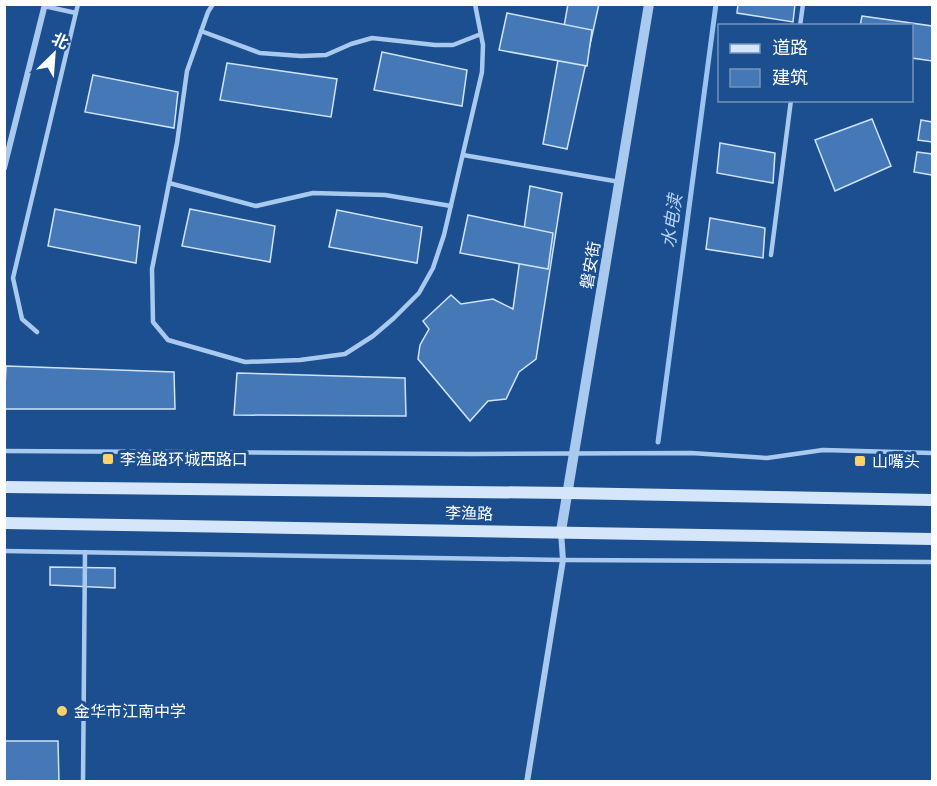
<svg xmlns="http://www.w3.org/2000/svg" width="937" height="786" font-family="Poppins,'Noto Sans SC',sans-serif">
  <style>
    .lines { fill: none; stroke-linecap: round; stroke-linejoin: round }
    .stream { stroke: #9cc4f0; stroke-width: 5 }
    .building { fill: #4478b7; stroke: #cfe3fa; stroke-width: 1.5 }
    .service { stroke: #a9c9ee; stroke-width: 4.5 }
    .minor { stroke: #a9c9ee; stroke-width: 6 }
    .tertiary { stroke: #a9c9ee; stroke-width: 10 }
    .secondary { stroke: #d6e6fa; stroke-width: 12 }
    .poi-dot { fill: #ffd166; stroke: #1b4f8f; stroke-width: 2 }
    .labels { text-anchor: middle; stroke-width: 6; stroke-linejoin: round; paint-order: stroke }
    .street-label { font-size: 16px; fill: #fff; stroke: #1b4f8f }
    .poi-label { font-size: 16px; fill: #fff; stroke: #1b4f8f; text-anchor: start }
    .water-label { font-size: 18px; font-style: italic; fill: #b5d3f5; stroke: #1b4f8f }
  </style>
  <rect width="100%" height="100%" fill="#1b4f8f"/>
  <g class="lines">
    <!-- stream -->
    <polyline class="stream" points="658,442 716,4"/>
  </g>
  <!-- building -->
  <g class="building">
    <polygon points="568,4 599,4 567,149 543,144"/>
    <polygon points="738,4 795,4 793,22 737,13"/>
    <polygon points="507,13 592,30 587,66 499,50"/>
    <polygon points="862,16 932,26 932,61 912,58 912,26 860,26"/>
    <polygon points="382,52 467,70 462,106 374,90"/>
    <polygon points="227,63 337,79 331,117 220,100"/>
    <polygon points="93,75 178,92 174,128 85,112"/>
    <polygon points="872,119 891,166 835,191 815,140"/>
    <polygon points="921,120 932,122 932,142 918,140"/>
    <polygon points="720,143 775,153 773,183 717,173"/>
    <polygon points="917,152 932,154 932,175 914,172"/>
    <polygon points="530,186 562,193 536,359 519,372 506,399 488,401 470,421 418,359 420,345 429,329 423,321 451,295 461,304 493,299 513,309"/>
    <polygon points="55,209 140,226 136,263 48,246"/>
    <polygon points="190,209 275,226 270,262 182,246"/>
    <polygon points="337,210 422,227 417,263 329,247"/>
    <polygon points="468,215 553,233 548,269 460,253"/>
    <polygon points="710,218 765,228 763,258 706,249"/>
    <polygon points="6,366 174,372 175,409 4,409"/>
    <polygon points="237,373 405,378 406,416 234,415"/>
    <polygon points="50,567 115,568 115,588 50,585"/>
    <polygon points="4,741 58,741 59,782 4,782"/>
  </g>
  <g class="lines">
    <!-- service -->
    <g class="service">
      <polyline points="213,4 208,12 187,71 177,143 152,269 153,322 168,340 245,362 300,360 345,354 373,336 394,318 419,293 433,268 444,235 482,72 483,45 475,4"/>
      <polyline points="44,6 76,13"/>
      <polyline points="800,26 803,4"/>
      <polyline points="201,31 260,53 301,56 326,55 351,44 372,38 435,45 453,45 481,34"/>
      <polyline points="463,155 620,182"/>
      <polyline points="169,183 256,206 313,193 385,195 451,206"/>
      <polyline points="771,255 791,100"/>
      <polyline points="37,332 22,319 13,278 78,4"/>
      <polyline points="4,451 472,454 691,453 767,458 823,450 932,453"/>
      <polyline points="4,551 563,560 932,562"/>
      <polyline points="83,782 85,552"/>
    </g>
    <!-- minor -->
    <g class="minor">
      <polyline points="4,168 45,4"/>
      <polyline points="527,782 563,560 561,532"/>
    </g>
    <!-- tertiary -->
    <polyline class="tertiary" points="561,531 649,4"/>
    <!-- secondary -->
    <g class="secondary">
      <polyline points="4,487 567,493 932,500"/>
      <polyline points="4,523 932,539"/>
    </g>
  </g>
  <!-- markers -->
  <g class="poi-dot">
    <rect x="102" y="453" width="12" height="12" rx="3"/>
    <rect x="854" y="455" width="12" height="12" rx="3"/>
    <circle cx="62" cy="711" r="6"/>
  </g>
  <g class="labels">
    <!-- street labels -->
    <g class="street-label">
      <text transform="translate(590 265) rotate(-80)" y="6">磐安街</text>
      <text transform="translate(469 513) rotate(1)" y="6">李渔路</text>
    </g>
    <!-- poi labels -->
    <g class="poi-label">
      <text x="120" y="465">李渔路环城西路口</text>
      <text x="872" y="467">山嘴头</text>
      <text x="74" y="717">金华市江南中学</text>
    </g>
    <!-- water labels -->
    <g class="water-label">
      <text transform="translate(672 221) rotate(-82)" y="6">水电渎</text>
    </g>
  </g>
  <!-- border -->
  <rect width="937" height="786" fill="none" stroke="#ffffff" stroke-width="12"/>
  <!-- legend -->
  <rect x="718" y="24" width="195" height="78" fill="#1b4f8f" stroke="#7695bc" stroke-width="1.5"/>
  <rect x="730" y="44" width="30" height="9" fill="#d6e6fa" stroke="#7695bc" stroke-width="1.5"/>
  <text x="772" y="54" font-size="18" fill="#ffffff">道路</text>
  <rect x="730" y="69" width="30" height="18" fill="#4478b7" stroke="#7695bc" stroke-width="1.5"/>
  <text x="772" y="84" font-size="18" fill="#ffffff">建筑</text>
  <!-- north arrow -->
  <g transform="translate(54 54) rotate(25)" stroke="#1b4f8f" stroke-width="4.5" paint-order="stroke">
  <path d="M0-4.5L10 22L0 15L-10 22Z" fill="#ffffff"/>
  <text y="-9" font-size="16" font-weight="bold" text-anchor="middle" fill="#ffffff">北</text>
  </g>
</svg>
